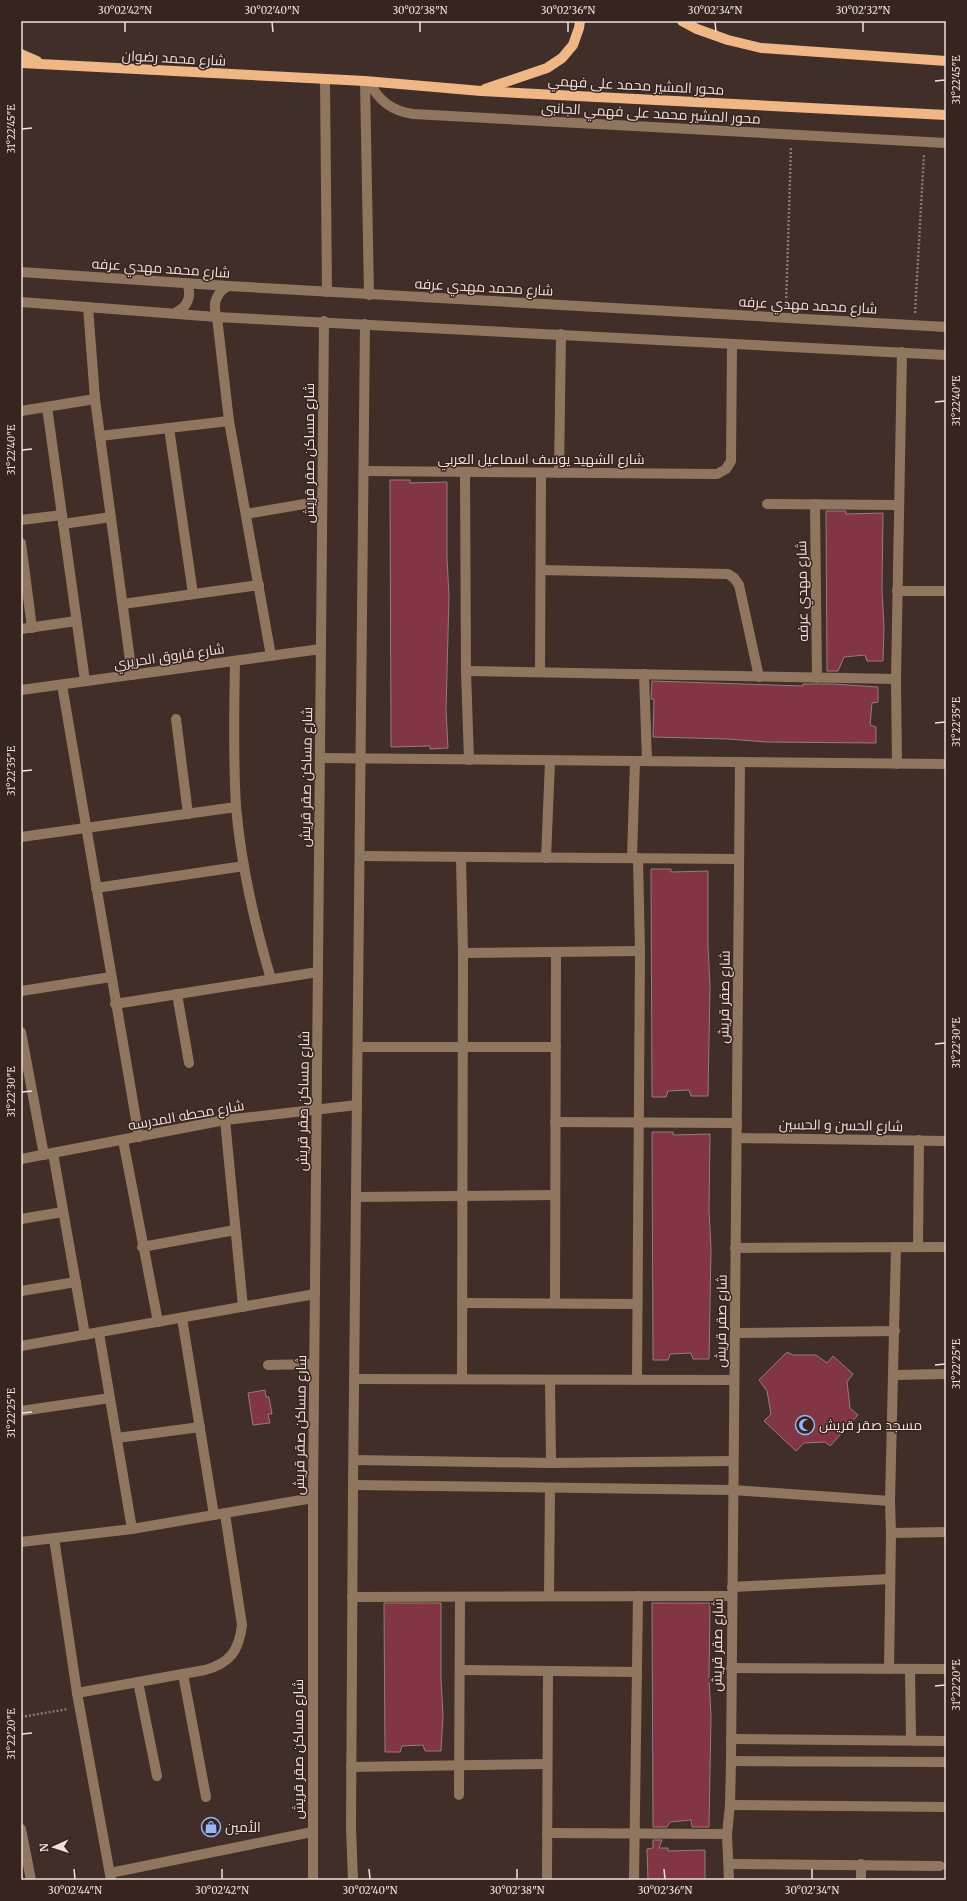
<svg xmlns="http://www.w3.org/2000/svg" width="967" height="1901" font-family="Merriweather,Cairo,serif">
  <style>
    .building { fill: #823543; stroke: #947c7f }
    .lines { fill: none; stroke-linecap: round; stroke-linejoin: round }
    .path { stroke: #887772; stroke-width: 2.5; stroke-dasharray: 2 2; stroke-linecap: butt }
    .minor { stroke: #91765f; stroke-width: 10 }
    .major { stroke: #efb786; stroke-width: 10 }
    .ticks { fill: none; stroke: #eee1dd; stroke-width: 1.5 }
    .labels { text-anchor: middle; stroke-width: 3; stroke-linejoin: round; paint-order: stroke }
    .street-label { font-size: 14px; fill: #eee1dd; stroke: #37241f }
    .poi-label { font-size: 14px; fill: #eee1dd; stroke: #37241f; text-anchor: start }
    .neatline { fill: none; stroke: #eee1dd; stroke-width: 1.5 }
    .ticks-label { font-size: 10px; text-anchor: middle; fill: #eee1dd }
  </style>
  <rect width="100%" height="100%" fill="#412e28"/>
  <!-- building -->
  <g class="building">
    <polygon points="390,480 410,480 410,483 447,482 447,558 449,596 446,710 448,748 430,749 430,746 391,747"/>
    <polygon points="826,511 846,511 846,514 883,513 882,589 884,627 883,661 867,661 865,655 844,657 838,671 827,671"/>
    <polygon points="652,681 803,686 803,684 833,684 878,687 878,702 872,703 870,725 876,727 876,743 766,742 728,739 653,737 654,699 651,699"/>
    <polygon points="651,869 671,869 671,872 708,871 708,947 710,985 708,1096 691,1096 689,1090 668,1091 666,1097 652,1097"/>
    <polygon points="652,1132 673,1132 673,1135 710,1134 709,1210 711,1249 709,1359 693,1359 691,1353 670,1354 668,1360 653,1360"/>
    <polygon points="787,1352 793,1355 816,1355 827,1363 833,1356 853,1374 847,1382 850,1408 858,1415 830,1446 825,1442 804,1443 796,1451 764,1421 771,1414 767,1391 759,1380"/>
    <polygon points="265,1390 266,1397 269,1397 272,1414 268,1414 270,1423 253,1425 248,1393"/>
    <polygon points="384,1603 441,1603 441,1678 443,1716 441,1751 425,1751 423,1745 402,1746 400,1752 385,1752"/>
    <polygon points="652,1603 710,1603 709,1678 711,1716 709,1827 692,1827 691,1820 670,1822 667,1827 653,1827"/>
    <polygon points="653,1840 662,1840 659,1848 668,1848 668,1851 705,1850 705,1880 648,1880 647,1849 653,1848"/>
  </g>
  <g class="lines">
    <!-- path -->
    <g class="path">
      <polyline points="786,306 791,147"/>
      <polyline points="915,313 924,154"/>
      <polyline points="21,1717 68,1709"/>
    </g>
    <!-- minor -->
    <g class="minor">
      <polyline points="325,80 327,292"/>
      <polyline points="365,81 369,295"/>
      <path d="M369,82C379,101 392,111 413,114L946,143"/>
      <polyline points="21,272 228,286 946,327"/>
      <path d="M228,286C216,293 212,304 217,317L229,421L271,656"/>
      <polyline points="21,302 217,317 946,355"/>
      <polyline points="88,307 95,399 132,675"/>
      <path d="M175,313C188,307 192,296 187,283"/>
      <polyline points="47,407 85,681"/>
      <polyline points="21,411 95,399"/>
      <polyline points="169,428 193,594"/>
      <polyline points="100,436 229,421"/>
      <polyline points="364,471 717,474 726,469 731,461 732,344"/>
      <polyline points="465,472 466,671 469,760"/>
      <polyline points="559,473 561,334"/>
      <polyline points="767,504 898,505"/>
      <polyline points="815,504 817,678"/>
      <polyline points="246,514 322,501"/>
      <polyline points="21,520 62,515"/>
      <polyline points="63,524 111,517"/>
      <polyline points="21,543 32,628"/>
      <polyline points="541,570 728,574 734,578 739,585 759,677"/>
      <polyline points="897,591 946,591"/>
      <polyline points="123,604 259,585"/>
      <polyline points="21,629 76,621"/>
      <path d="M235,661C234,709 233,758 236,806C241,865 254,922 271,979"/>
      <polyline points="466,671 896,679"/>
      <polyline points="540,672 541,473"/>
      <polyline points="644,674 647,761"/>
      <polyline points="62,685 139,1137"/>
      <polyline points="21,690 321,649"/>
      <polyline points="176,719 188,814"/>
      <polyline points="320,758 946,764"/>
      <polyline points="897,764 896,679 902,352"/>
      <polyline points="21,837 236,807"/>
      <polyline points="360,856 739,859"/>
      <polyline points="461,857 463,953 462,1379"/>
      <polyline points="546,858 550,761"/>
      <polyline points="632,858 635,761"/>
      <polyline points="96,888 244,866"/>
      <polyline points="463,953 640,951"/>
      <polyline points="21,991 111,977"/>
      <polyline points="177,994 189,1063"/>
      <polyline points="115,1004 318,972"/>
      <polyline points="21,1032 44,1155"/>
      <polyline points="358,1047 556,1047"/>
      <polyline points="225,1120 243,1307"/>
      <polyline points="555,1122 737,1123"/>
      <polyline points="737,1138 946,1141"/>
      <polyline points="123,1140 158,1322"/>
      <polyline points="53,1153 85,1335"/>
      <polyline points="21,1159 225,1120 357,1105"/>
      <polyline points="356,1197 555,1195"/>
      <polyline points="21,1219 63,1212"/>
      <polyline points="142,1247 235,1230"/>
      <polyline points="918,1247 919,1140"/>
      <polyline points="735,1248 946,1247"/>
      <polyline points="21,1291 76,1282"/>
      <polyline points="462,1303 637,1304"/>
      <polyline points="555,1303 556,952"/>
      <polyline points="182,1318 214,1515"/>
      <polyline points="99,1333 132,1529"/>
      <polyline points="735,1333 895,1331"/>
      <polyline points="21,1346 315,1294"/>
      <polyline points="268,1365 314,1364"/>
      <polyline points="894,1375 946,1374"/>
      <polyline points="355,1379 734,1380"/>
      <polyline points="550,1380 551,1463"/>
      <polyline points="637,1380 640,951 638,858"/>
      <polyline points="21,1411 110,1398"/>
      <polyline points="117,1438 200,1427"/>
      <polyline points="354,1460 551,1463 733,1461"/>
      <polyline points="353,1485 733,1490 890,1501"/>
      <polyline points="891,1533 946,1532"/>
      <polyline points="54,1538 77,1693 111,1880"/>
      <polyline points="21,1542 132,1529 313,1498"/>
      <polyline points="732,1587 890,1579"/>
      <polyline points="549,1596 550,1488"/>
      <polyline points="352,1597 732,1596"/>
      <polyline points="731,1668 946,1669"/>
      <polyline points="889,1669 891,1533 890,1501 896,1247"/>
      <polyline points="910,1669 911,1740"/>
      <polyline points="460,1670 637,1672"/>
      <polyline points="183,1674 206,1797"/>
      <polyline points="138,1682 157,1776"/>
      <path d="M77,1693L205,1670C230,1663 239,1651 242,1625L225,1514"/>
      <polyline points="731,1739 946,1741"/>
      <polyline points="731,1761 946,1762"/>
      <polyline points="351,1767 547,1764"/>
      <polyline points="459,1795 460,1597"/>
      <polyline points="730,1805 946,1807"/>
      <polyline points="21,1829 31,1880"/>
      <polyline points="547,1833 727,1834"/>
      <polyline points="729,1864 940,1866"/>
      <polyline points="110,1873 312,1832"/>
      <polyline points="313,1880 313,1498 324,321"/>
      <polyline points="353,1880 351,1828 353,1485 365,324"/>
      <polyline points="547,1880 548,1671"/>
      <polyline points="634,1880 638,1596"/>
      <polyline points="729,1880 727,1834 730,1805 731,1761 740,762"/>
      <polyline points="861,1880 861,1864"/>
    </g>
    <!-- major -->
    <g class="major">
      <polyline points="682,21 697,29 728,40 761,48 946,61"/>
      <polyline points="21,54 37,61"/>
      <polyline points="21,63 365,81 481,91 946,115"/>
      <polyline points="485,89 547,68 562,58 573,45 579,28 580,21"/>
    </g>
  </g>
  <!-- ticks -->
  <path class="ticks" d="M125,22V32M272,22L273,32M420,22V32M568,22V32M715,22L716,32M863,22V32M935,81L945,80M22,129L32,128M935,402L945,401M22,450L32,449M935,723L945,722M22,771L32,770M935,1044L945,1043M22,1092L32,1091M935,1365L945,1364M22,1413L32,1412M935,1686L945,1685M22,1734L32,1733M74,1869L75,1879M222,1869V1879M369,1869L370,1879M517,1869V1879M664,1869L665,1879M812,1869V1879"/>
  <!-- icons -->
  <defs>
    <g id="mosque-ring" transform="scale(1)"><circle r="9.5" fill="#37241f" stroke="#99b5fd" stroke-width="1.5"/><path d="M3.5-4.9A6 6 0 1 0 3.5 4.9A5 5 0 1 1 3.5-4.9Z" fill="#99b5fd"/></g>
    <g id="shop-ring" transform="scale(1)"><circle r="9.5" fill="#37241f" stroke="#99b5fd" stroke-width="1.5"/><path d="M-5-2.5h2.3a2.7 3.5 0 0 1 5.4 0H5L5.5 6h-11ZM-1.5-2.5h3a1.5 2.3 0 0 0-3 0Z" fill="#99b5fd"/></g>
  </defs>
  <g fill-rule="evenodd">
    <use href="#mosque-ring" x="805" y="1425"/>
    <use href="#shop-ring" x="211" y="1827"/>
  </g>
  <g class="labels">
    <!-- street labels -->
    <g class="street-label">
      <text transform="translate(174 58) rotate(3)" y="5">شارع محمد رضوان</text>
      <text transform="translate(636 85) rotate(3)" y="5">محور المشير محمد على فهمي</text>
      <text transform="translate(651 113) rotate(3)" y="5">محور المشير محمد على فهمي الجانبى</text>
      <text transform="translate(161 268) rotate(4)" y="5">شارع محمد مهدي عرفه</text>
      <text transform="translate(484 287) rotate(3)" y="5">شارع محمد مهدي عرفه</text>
      <text transform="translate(808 305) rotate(3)" y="5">شارع محمد مهدي عرفه</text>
      <text transform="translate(309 453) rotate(-90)" y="5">شارع مساكن صقر قريش</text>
      <text x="541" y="464">شارع الشهيد يوسف اسماعيل العربي</text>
      <text transform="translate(802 591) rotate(-91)" y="5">شارع مهدي عرفه</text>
      <text transform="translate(169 656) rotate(-8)" y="5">شارع فاروق الحريري</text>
      <text transform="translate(306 777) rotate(-89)" y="5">شارع مساكن صقر قريش</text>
      <text transform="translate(724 997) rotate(-89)" y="5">شارع صقر قريش</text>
      <text transform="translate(303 1101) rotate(-89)" y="5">شارع مساكن صقر قريش</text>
      <text transform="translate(186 1115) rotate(-10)" y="5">شارع محطه المدرسه</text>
      <text transform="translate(841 1125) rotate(1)" y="5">شارع الحسن و الحسين</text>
      <text transform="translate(721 1321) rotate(-89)" y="5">شارع صقر قريش</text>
      <text transform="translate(300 1425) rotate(-89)" y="5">شارع مساكن صقر قريش</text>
      <text transform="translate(717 1645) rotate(-89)" y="5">شارع صقر قريش</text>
      <text transform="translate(298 1749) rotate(-90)" y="5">شارع مساكن صقر قريش</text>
    </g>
    <!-- poi labels -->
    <g class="poi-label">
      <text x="819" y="1430">مسجد صقر قريش</text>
      <text x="225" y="1832">الأمين</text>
    </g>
  </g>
  <!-- border -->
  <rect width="967" height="1901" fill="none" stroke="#37241f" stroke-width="44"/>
  <!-- north arrow -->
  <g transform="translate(54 1847) rotate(267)" stroke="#37241f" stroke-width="3" paint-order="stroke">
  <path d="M0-3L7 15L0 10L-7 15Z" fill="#eee1dd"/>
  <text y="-6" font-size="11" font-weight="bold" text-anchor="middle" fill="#eee1dd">N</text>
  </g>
  <rect x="22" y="22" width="923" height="1857" class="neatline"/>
  <g class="ticks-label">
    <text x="125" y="14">30°02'42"N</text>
    <text x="272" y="14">30°02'40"N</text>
    <text x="420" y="14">30°02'38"N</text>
    <text x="568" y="14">30°02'36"N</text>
    <text x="715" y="14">30°02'34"N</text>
    <text x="863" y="14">30°02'32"N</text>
    <text transform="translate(956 80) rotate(-90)" y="4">31°22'45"E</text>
    <text transform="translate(11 129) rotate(-90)" y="4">31°22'45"E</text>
    <text transform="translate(956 401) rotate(-90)" y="4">31°22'40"E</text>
    <text transform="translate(11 450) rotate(-90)" y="4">31°22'40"E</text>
    <text transform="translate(956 722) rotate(-90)" y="4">31°22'35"E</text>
    <text transform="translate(11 771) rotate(-90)" y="4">31°22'35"E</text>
    <text transform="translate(956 1043) rotate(-90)" y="4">31°22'30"E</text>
    <text transform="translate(11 1092) rotate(-90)" y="4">31°22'30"E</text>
    <text transform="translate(956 1364) rotate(-90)" y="4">31°22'25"E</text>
    <text transform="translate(11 1413) rotate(-90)" y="4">31°22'25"E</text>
    <text transform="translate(956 1685) rotate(-90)" y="4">31°22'20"E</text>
    <text transform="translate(11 1734) rotate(-90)" y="4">31°22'20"E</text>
    <text x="75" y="1894">30°02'44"N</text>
    <text x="222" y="1894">30°02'42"N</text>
    <text x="370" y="1894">30°02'40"N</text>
    <text x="517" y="1894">30°02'38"N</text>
    <text x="665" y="1894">30°02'36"N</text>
    <text x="812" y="1894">30°02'34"N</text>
  </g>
</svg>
